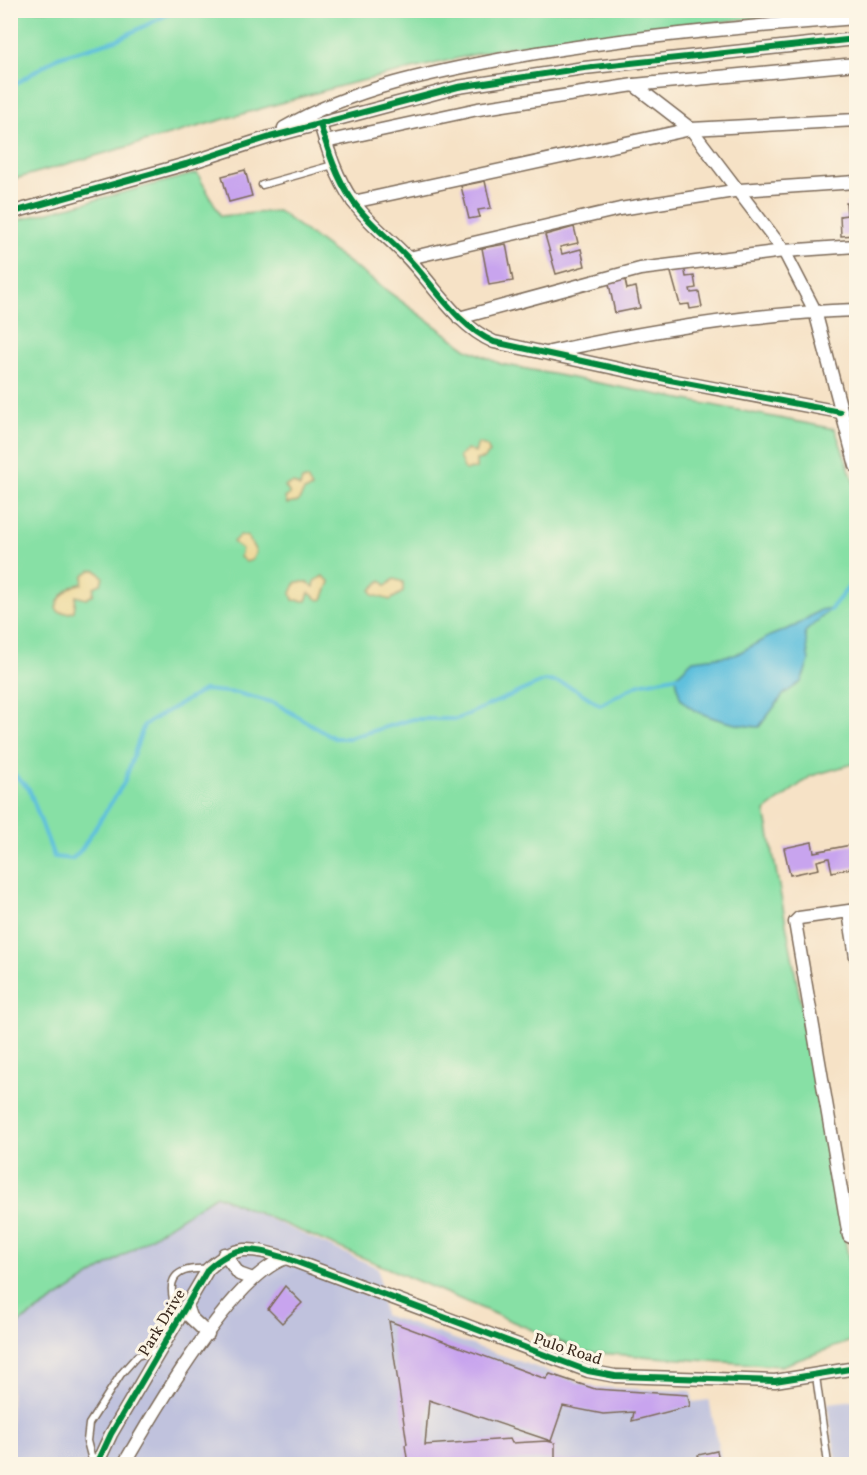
<svg xmlns="http://www.w3.org/2000/svg" width="867" height="1475" font-family="Vollkorn,serif">
  <style>
    .industrial { fill: #c0c2dd }
    .green { fill: #87e0a5; stroke: #618562; stroke-width: 1.5 }
    .sand { fill: #eeda9e; stroke: #94825e; stroke-width: 1.5 }
    .water { fill: #5fc0dd; stroke: #4d757e; stroke-width: 1.5 }
    .lines { fill: none; stroke-linecap: round; stroke-linejoin: round }
    .stream { stroke: #5fc0dd; stroke-width: 4 }
    .building { fill: #c8a4ee }
    .service-casing { stroke: #7c6a59; stroke-width: 9 }
    .minor-casing { stroke: #7c6a59; stroke-width: 15 }
    .service { stroke: #fff; stroke-width: 6 }
    .minor { stroke: #fff; stroke-width: 12 }
    .cycleway-casing { stroke: #fcf5e5; stroke-width: 10 }
    .cycleway { stroke: #00873e; stroke-width: 6 }
    .labels { text-anchor: middle; stroke-width: 6; stroke-linejoin: round; paint-order: stroke }
    .street-label { font-size: 16px; fill: #3b2a1e; stroke: #fcf5e5 }
  </style>
  <rect width="100%" height="100%" fill="#fcf5e5"/>
  <filter id="ink" filterUnits="userSpaceOnUse"><feTurbulence type="fractalNoise" baseFrequency=".0167" numOctaves="2"/><feDisplacementMap in="SourceGraphic" scale="12" xChannelSelector="R" yChannelSelector="G"/><feConvolveMatrix kernelMatrix="1 2 1 2 8 2 1 2 1" color-interpolation-filters="sRGB"/></filter>
  <filter id="wash" filterUnits="userSpaceOnUse"><feTurbulence type="fractalNoise" baseFrequency=".008" numOctaves="4" result="noise"/><feDisplacementMap in="SourceGraphic" scale="24" xChannelSelector="R" yChannelSelector="G"/><feGaussianBlur stdDeviation="1.35" result="paint"/><feColorMatrix in="noise" values="0 0 0 0 0 0 0 0 0 0 0 0 0 0 0 0 0 1.4 0 .05"/><feComposite in="paint" operator="in"/></filter>
  <g filter="url(#wash)">
    <rect width="100%" height="100%" fill="#f6e2c6"/>
    <!-- industrial -->
    <g class="industrial">
      <polygon points="216,1195 378,1268 384,1315 594,1387 691,1391 693,1402 709,1400 722,1464 11,1464 11,1328"/>
      <polygon points="856,1400 856,1464 837,1464 827,1403"/>
    </g>
    <!-- green -->
    <g class="green">
      <polygon points="11,10 852,10 852,11 745,19 502,48 344,85 11,180"/>
      <polygon points="197,173 221,216 278,211 467,349 501,364 835,429 856,488 856,763 811,776 765,811 854,1288 851,1341 781,1366 584,1352 216,1195 11,1328 11,222"/>
    </g>
    <!-- sand -->
    <g class="sand">
      <polygon points="478,443 487,446 490,453 483,459 476,460 476,469 465,470 459,457 467,449 475,453"/>
      <polygon points="307,479 312,488 304,491 298,502 287,504 285,498 290,494 285,486 293,483 300,487 302,480"/>
      <polygon points="240,535 248,537 256,552 252,560 246,562 240,557 242,549 233,542"/>
      <path d="M91,570H96L103,577L101,584L94,587L93,595L86,599L76,596L74,611L69,613L59,612L56,608C58,597 71,584 82,584L84,575Z"/>
      <polygon points="323,576 330,582 323,599 319,600 309,593 306,601 293,600 291,593 296,582 307,582 314,587 315,581"/>
      <polygon points="394,579 403,582 403,592 390,600 373,595 371,590 381,580 386,586"/>
    </g>
    <!-- water -->
    <path class="water" d="M832,608L805,632L809,661L801,682L784,694L759,727C739,726 693,716 681,699C678,693 677,682 676,676L693,660L735,655L770,636L795,626L820,610Z"/>
    <g class="lines">
      <!-- stream -->
      <g class="stream">
        <polyline points="10,106 14,85 58,57 116,40 177,10"/>
        <polyline points="830,610 856,578"/>
        <path d="M10,770L29,789L54,857L72,859L81,850L124,783L144,725L204,690L237,693L275,703L334,738H349L413,719H457L544,681C567,681 581,693 600,705L639,684L679,676"/>
      </g>
    </g>
    <g id="blocks">
      <!-- building -->
      <g class="building">
        <polygon points="245,170 252,196 229,202 222,176"/>
        <polygon points="485,181 491,208 478,210 480,217 469,219 461,186"/>
        <polygon points="846,203 856,203 856,235 841,236 840,216 847,215"/>
        <polygon points="574,227 578,243 560,247 562,254 581,249 585,266 556,274 545,235"/>
        <polygon points="506,244 513,281 489,285 482,248"/>
        <polygon points="684,266 686,277 694,276 696,288 690,289 691,293 699,292 702,307 690,309 689,304 680,305 670,269"/>
        <polygon points="624,275 627,289 636,287 640,308 615,313 608,279"/>
        <polygon points="812,842 814,852 856,844 856,867 832,872 829,858 817,861 819,869 790,875 784,848"/>
        <polygon points="285,1286 302,1303 282,1323 268,1309"/>
        <polygon points="389,1321 546,1379 550,1374 595,1389 688,1395 690,1406 632,1421 634,1412 603,1414 563,1406 551,1441 429,1400 425,1445 510,1439 512,1443 547,1441 555,1443 555,1459 408,1464 405,1445 407,1444"/>
        <polygon points="717,1451 720,1464 700,1464 698,1455"/>
        <polygon points="557,1460 594,1463 594,1464 547,1464 548,1461"/>
      </g>
    </g>
  </g>
  <g filter="url(#ink)">
    <use href="#blocks" fill-opacity="0" stroke="#7c6a59" stroke-width="1.5"/>
    <g class="lines">
      <!-- service casing -->
      <g class="service-casing">
        <g id="service">
          <polyline points="262,185 333,165"/>
          <path d="M178,1315C166,1284 169,1267 207,1269"/>
          <polyline points="816,1376 828,1464"/>
          <polyline points="93,1464 87,1441 89,1424 121,1374 137,1356 159,1349"/>
        </g>
      </g>
      <!-- minor casing -->
      <g class="minor-casing">
        <g id="minor">
          <polyline points="634,85 691,129 784,251 815,311 856,466"/>
          <path d="M320,124C328,150 336,177 352,200C366,221 389,238 406,256C435,286 456,325 494,342L670,380L840,412"/>
          <path d="M284,128C354,87 434,72 513,57C627,37 742,27 856,18"/>
          <polyline points="325,142 478,109 634,85 856,64"/>
          <polyline points="353,202 691,129 856,120"/>
          <polyline points="10,213 186,164 270,137 458,87 584,68 856,39"/>
          <polyline points="409,258 620,209 740,190 856,182"/>
          <polyline points="459,318 640,269 784,251 856,246"/>
          <path d="M550,352C651,330 753,313 856,310"/>
          <polyline points="856,910 799,918 795,922 849,1236 856,1239"/>
          <polyline points="849,912 856,957"/>
          <polyline points="224,1254 239,1274 253,1279"/>
          <polyline points="186,1305 190,1317 208,1334"/>
          <path d="M97,1464L111,1434L208,1269C237,1243 251,1248 286,1258L588,1371L615,1376L775,1381L856,1368"/>
          <path d="M124,1464C153,1414 232,1276 286,1258"/>
        </g>
      </g>
      <!-- service -->
      <use href="#service" class="service"/>
      <!-- minor -->
      <use href="#minor" class="minor"/>
      <!-- cycleway casing -->
      <g class="cycleway-casing">
        <g id="cycleway">
          <path d="M320,124C328,150 336,177 352,200C366,221 389,238 406,256C435,286 456,325 494,342L670,380L840,412"/>
          <polyline points="10,213 186,164 270,137 458,87 584,68 856,39"/>
          <path d="M97,1464L111,1434L208,1269C237,1243 251,1248 286,1258L588,1371L615,1376L775,1381L856,1368"/>
        </g>
      </g>
      <!-- cycleway -->
      <use href="#cycleway" class="cycleway"/>
    </g>
  </g>
  <g class="labels">
    <!-- street labels -->
    <g class="street-label">
      <text transform="translate(161 1322) rotate(-59)" y="6">Park Drive</text>
      <text transform="translate(568 1348) rotate(18)" y="6">Pulo Road</text>
    </g>
  </g>
  <!-- margin -->
  <rect width="867" height="1475" fill="none" stroke="#fcf5e5" stroke-width="36"/>
</svg>
